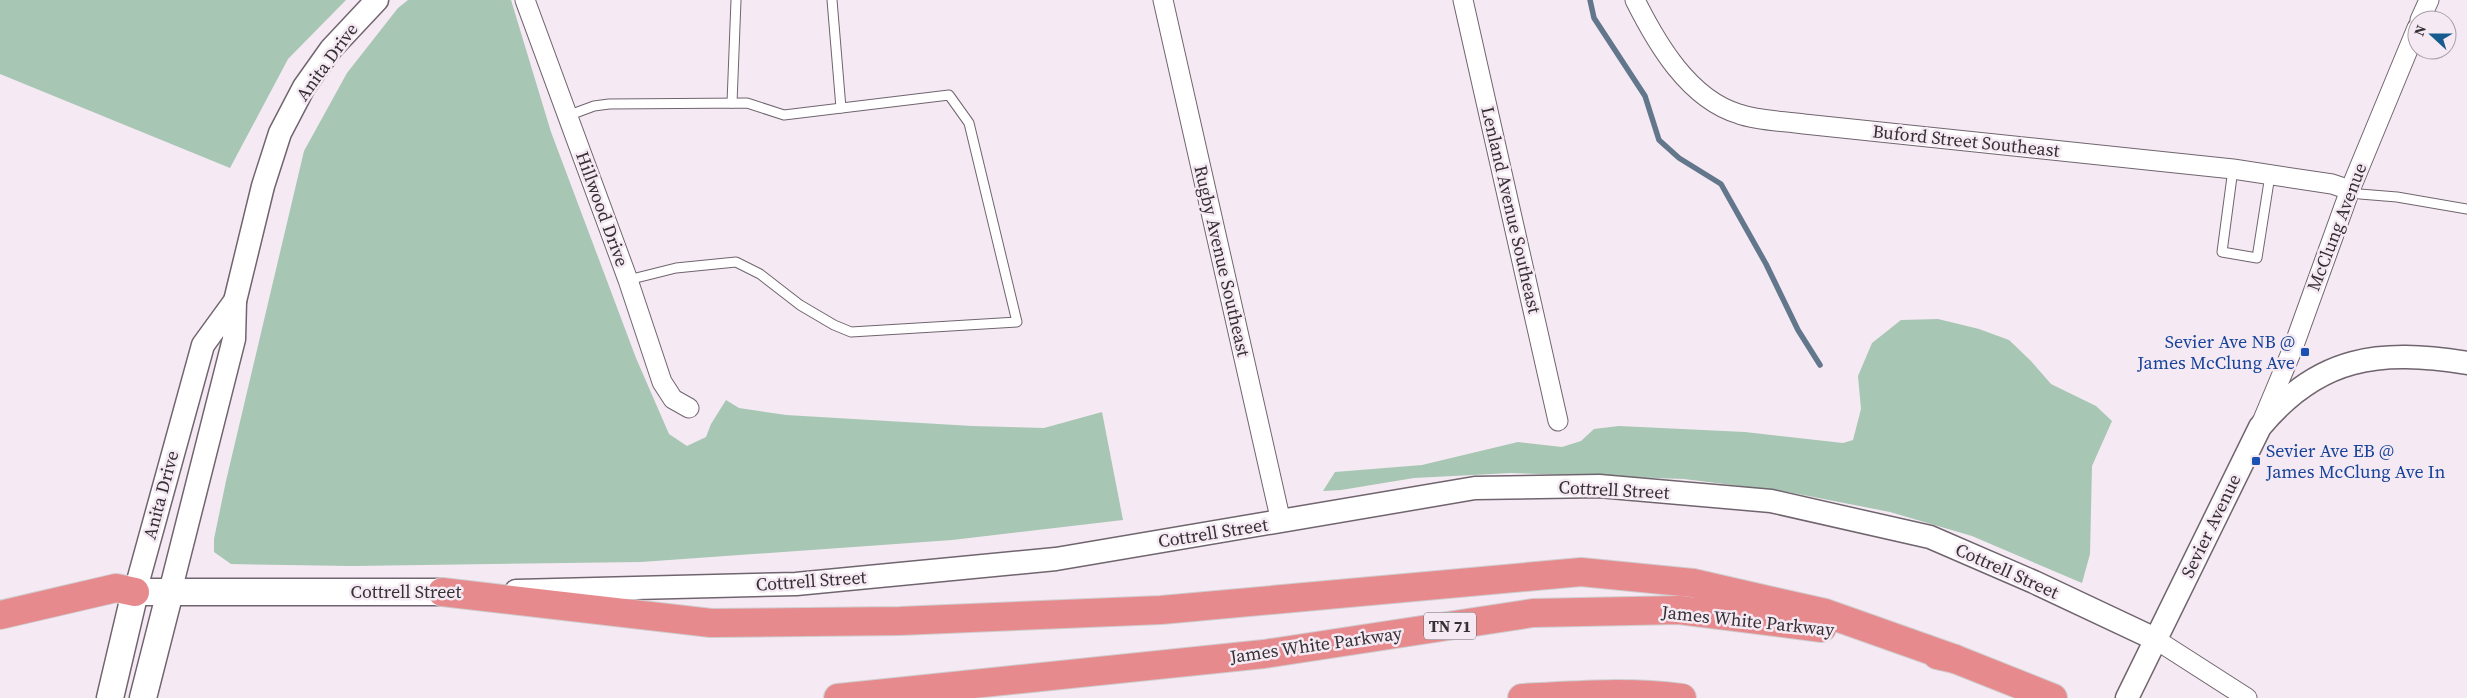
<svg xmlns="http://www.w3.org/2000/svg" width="2467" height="698" font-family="'Source Serif 4',serif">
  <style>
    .green { fill: #a7c6b3 }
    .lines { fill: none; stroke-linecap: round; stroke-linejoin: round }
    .stream { stroke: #63778c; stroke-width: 5.5 }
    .service-casing { stroke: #70656e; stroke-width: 11 }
    .minor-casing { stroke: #70656e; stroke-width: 21 }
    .tertiary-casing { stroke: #70656e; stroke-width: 25 }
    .secondary-casing { stroke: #70656e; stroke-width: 29 }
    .motorway-casing { stroke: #cfcdce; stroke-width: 30 }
    .service { stroke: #fff; stroke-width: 9 }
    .minor { stroke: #fff; stroke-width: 19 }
    .tertiary { stroke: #fff; stroke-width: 22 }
    .secondary { stroke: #fff; stroke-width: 26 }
    .motorway { stroke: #e78a8d; stroke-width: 28 }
    .transit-dot { fill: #1a4fb4; stroke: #f5e9f3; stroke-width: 2 }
    .labels { text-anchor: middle; stroke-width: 5; stroke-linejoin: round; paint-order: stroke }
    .shield { fill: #f5e9f3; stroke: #6f686d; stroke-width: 1 }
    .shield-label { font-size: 16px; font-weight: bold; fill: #353034 }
    .street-label { font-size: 18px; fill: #353034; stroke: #f5e9f3 }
    .transit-label { font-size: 18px; fill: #164399; stroke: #f5e9f3; text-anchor: end }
  </style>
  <rect width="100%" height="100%" fill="#f5e9f3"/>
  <!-- green -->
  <g class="green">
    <polygon points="0,0 346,0 288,59 230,168 0,74"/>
    <polygon points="408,0 511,0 551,132 636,358 669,434 687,446 706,437 711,424 726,400 739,408 786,415 972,426 1044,428 1102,412 1123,520 952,540 641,562 352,566 231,564 214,552 214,539 226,481 304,151 347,73 398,8"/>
    <polygon points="1938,319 1979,329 2009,340 2031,361 2051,384 2096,406 2112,421 2092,466 2090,554 2082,583 1972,536 1890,512 1788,492 1684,479 1511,473 1414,478 1341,490 1323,491 1335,472 1422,465 1518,442 1562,447 1581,441 1594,429 1619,426 1745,432 1843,443 1853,440 1861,409 1858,376 1872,343 1901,320"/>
  </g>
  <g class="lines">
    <!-- stream -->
    <polyline class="stream" points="1590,0 1594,18 1645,96 1659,140 1679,158 1721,184 1766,264 1798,330 1820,365"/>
    <!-- service casing -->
    <g class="service-casing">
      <g id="service">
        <polyline points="832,0 841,108"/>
        <polyline points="732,103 736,0"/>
        <polyline points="567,116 594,106 609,104 747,103 784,115 949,95 969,123 1017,322 851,332 834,325 800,305 760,274 736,262 676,268 628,280"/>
        <polyline points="2233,169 2222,252 2257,258 2270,175"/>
        <polyline points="2350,190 2360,194 2397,197 2467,209"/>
      </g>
    </g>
    <!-- minor casing -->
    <g class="minor-casing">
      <g id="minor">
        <polyline points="525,0 628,280 662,382 673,399 689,408"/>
        <polyline points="1163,0 1281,522"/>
        <polyline points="1463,0 1558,421"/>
        <path d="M1635,0C1657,44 1689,99 1739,114C1759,121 1783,121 1804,124L2233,169L2332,184L2350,190"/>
        <polyline points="2420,20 2429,0"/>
        <polyline points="2262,422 2293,348 2350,190 2417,28"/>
        <polyline points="2155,639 2247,698"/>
      </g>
    </g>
    <!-- tertiary casing -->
    <g class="tertiary-casing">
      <g id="tertiary">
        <polyline points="516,591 796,584 1056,559 1475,488 1599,486 1771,501 1930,537 2034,582 2155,639"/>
        <polyline points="135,592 203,345 235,301"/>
        <polyline points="170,592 234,339 235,301 263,186 280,133 304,87 331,49 377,0"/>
        <path d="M2127,698L2260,427C2319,356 2379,349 2467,363"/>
      </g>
    </g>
    <!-- secondary casing -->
    <g class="secondary-casing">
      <g id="secondary">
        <polyline points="110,698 135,592 442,592"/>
        <polyline points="143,698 170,592"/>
      </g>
    </g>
    <!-- motorway casing -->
    <g class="motorway-casing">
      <g id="motorway">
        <polyline points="442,592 711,623 900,621 1161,610 1581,572 1693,583 1825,613 1955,659"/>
        <polyline points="0,615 116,588 135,592"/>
        <polyline points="1937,655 1955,659 2053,698"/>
        <polyline points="838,698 1264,654 1533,613 1679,610 1822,628"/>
        <path d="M1522,698C1575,695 1629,691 1682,698"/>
      </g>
    </g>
    <!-- service -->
    <use href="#service" class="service"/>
    <!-- minor -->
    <use href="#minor" class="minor"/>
    <!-- tertiary -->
    <use href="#tertiary" class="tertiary"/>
    <!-- secondary -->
    <use href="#secondary" class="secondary"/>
    <!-- motorway -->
    <use href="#motorway" class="motorway"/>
  </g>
  <!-- markers -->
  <g class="transit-dot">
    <rect x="2300" y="347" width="10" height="10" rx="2.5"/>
    <rect x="2251" y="456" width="10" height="10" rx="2.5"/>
  </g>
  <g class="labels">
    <!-- shield labels -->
    <rect class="shield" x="1424" y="612.5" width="52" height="27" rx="4"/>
    <g class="shield-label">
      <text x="1450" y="632">TN 71</text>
    </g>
    <!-- street labels -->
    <g class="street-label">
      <text transform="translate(327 62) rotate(-54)" y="6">Anita Drive</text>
      <text transform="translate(1966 141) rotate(6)" y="6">Buford Street Southeast</text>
      <text transform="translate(602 209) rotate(70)" y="6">Hillwood Drive</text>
      <text transform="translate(1511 210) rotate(77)" y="6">Lenland Avenue Southeast</text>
      <text transform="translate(2337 227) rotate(-69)" y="6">McClung Avenue</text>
      <text transform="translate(1222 261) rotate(77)" y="6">Rugby Avenue Southeast</text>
      <text transform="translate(1614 490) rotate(3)" y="6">Cottrell Street</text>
      <text transform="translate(161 495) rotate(-75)" y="6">Anita Drive</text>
      <text transform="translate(2211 526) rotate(-64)" y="6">Sevier Avenue</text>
      <text transform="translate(1213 533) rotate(-9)" y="6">Cottrell Street</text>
      <text transform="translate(2007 571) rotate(24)" y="6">Cottrell Street</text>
      <text transform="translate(811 581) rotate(-4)" y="6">Cottrell Street</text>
      <text x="406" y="598">Cottrell Street</text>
      <text transform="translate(1748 621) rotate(6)" y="6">James White Parkway</text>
      <text transform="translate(1316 645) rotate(-8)" y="6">James White Parkway</text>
    </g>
    <!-- transit labels -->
    <g class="transit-label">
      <text x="2295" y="348">Sevier Ave NB @<tspan x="2295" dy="21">James McClung Ave</tspan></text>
      <text x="2266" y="457" text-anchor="start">Sevier Ave EB @<tspan x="2266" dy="21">James McClung Ave In</tspan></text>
    </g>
  </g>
  <!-- north arrow -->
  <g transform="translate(2432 35) rotate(291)"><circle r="24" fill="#f5e9f3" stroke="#a89fa7"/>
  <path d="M0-4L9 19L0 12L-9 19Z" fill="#155b8f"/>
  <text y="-8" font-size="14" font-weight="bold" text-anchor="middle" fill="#353034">N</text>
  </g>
</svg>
